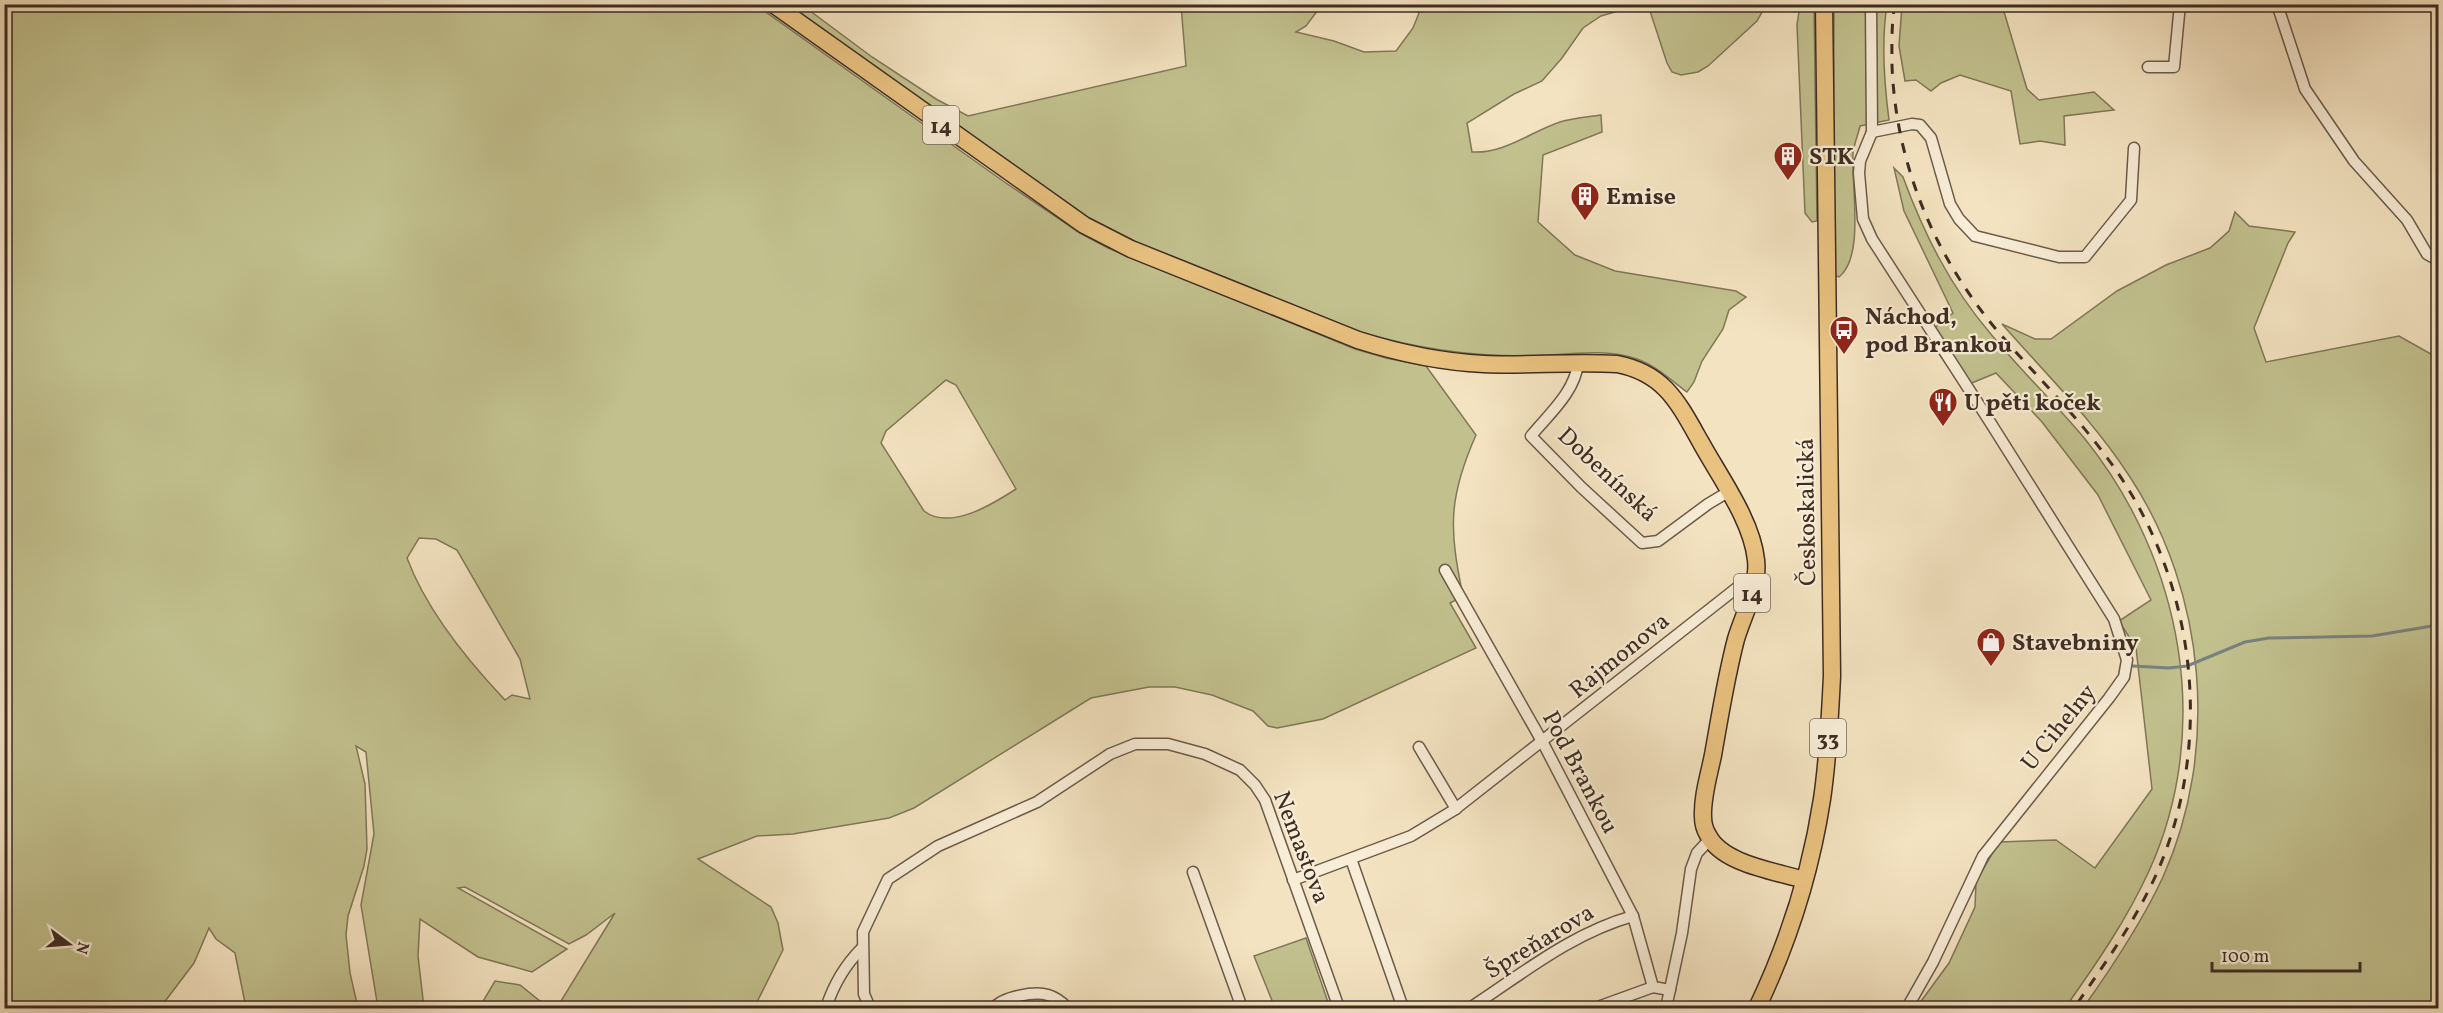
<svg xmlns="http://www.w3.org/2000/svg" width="2443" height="1013" font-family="Vollkorn,serif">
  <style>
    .green { fill: #c2c18e; stroke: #807758; stroke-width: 1.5; fill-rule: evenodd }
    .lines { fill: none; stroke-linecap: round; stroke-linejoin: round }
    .stream { stroke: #79827f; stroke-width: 3 }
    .street-casing { stroke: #6c5a4a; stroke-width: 13 }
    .primary-casing { stroke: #3e2d23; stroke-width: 19 }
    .street { stroke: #f8edd7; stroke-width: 10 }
    .primary { stroke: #eac280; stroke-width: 16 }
    .rail { stroke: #3e2d23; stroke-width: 3; stroke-dasharray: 10 10; stroke-linecap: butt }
    .labels { text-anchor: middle; stroke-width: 4.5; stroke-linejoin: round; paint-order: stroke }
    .shield { fill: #f8edd7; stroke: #766759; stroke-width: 1.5 }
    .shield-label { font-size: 22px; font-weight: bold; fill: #3e2d23 }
    .poi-label { font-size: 24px; font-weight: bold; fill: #3e2d23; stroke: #f8edd7; text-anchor: start }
    .street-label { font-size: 24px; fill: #3e2d23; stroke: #f8edd7 }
  </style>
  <rect width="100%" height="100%" fill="#f4e3c1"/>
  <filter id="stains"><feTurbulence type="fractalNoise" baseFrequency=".00333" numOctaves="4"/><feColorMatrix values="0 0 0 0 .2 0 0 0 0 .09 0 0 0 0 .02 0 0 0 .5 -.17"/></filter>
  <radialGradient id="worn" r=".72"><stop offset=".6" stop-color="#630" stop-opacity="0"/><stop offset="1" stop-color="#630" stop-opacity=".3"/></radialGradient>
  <!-- green -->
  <g class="green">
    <path d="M1188,4L1331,5L1321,6L1306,26L1296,32L1334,41L1364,52L1396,51L1413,28L1419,13L1408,5H1639L1601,16L1583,28L1562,58L1542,81L1514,94L1467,123L1472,152C1504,154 1530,132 1560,122C1573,118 1588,117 1601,115L1602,132L1543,155L1538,222L1575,255L1615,271L1736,291L1746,297L1729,310L1723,329L1702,361L1694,382L1687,392C1671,380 1656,366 1637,359C1602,347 1560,356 1523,356C1468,356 1414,348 1361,332L1134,241L1089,218L788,5H802L872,57L936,99L968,116L1186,66L1181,5H1187L1188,8Z"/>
    <path d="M5,5H756L1003,181L1080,233L1108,248L1355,349L1386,358L1426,366L1476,435C1448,498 1449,529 1463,596L1450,603L1476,648L1323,719L1277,728L1268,726L1253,711L1212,695L1175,687H1149L1091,698L914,808L889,818L793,834L757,836L698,859L771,907L778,923L783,950L754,1008H479L495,981L520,985L540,1001L558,1006L615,913L586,935L569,944L465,887L458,888L567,949L532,972L478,957L420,919L418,956L424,1008H378L361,905L374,834L366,752L356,746L365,784L367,849L364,866L348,916L346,935L350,973L358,1008H246L235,953L216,939L209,928L194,963L160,1008H5V428L11,432L4,424ZM946,380L956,385L1016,489C993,504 950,531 924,511L881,443L886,431ZM419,538L436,539L457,550L520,659L530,699L512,695L505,700C467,660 426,609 407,558Z"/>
    <polygon points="1648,5 1648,4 1766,5 1757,21 1708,66 1698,72 1681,75 1672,72 1667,63"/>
    <polygon points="1800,5 1814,5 1817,221 1812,222 1805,213 1797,25"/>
    <path d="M1834,5H1887C1881,42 1884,82 1889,120L1860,126C1858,135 1854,144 1853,153C1851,185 1865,257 1839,277L1833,275Z"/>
    <polygon points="1902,5 2002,5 2027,89 2039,100 2094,92 2114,110 2064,116 2065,145 2040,141 2020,144 2011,91 1960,75 1941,83 1931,91 1916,80 1905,81 1899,46"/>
    <path d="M1894,168L1903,177C1924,234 1950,286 1990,333C2020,370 2055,403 2085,439C2182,560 2214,728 2149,871C2126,921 2096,964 2065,1008H1916L1949,963L1975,907L1976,882L1999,842L2056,840L2095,868L2152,789L2136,648L2119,621L2151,600L2098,495L2042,422L1996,373L1962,387L1926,335L1953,313L1904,211Z"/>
    <path d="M2235,212L2249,226L2295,232L2288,243L2254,328L2266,362L2399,336L2438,358V1008H2083C2113,966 2141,924 2163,877C2220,750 2206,593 2130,477C2094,421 2046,374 2002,324L2035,339H2051L2117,291L2166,265L2210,248L2229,231Z"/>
    <polygon points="1306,938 1330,1008 1275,1008 1254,956"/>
  </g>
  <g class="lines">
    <!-- stream -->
    <polyline class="stream" points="2133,666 2169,668 2187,666 2245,642 2269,638 2372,636 2438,625"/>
    <!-- street casing -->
    <g class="street-casing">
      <g id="street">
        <polyline points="1871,4 1872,132 1860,161 1859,173 1863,219 1872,239 1990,422 2114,619 2127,660 2124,677 2109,698 1983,856 1933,962 1907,1008"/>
        <polyline points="2277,4 2305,89 2354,161 2407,220 2427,254 2438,260"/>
        <polyline points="2148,67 2174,67 2180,4"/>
        <polyline points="1872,132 1912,124 1920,125 1931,138 1950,204 1959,219 1975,236 2059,257 2085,257 2131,200 2134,148"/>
        <path d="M1578,363C1575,392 1549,414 1531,436L1581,487L1642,543L1658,541L1708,504L1728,492"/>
        <polyline points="1445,570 1543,743 1633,916 1653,987 1670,990"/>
        <polyline points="1419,747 1456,809"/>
        <polyline points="1351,859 1403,1008"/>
        <polyline points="1193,872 1242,1008"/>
        <polyline points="1293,880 1411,836 1454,810 1738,587 1745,584 1754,585"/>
        <path d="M826,1008C833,986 846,964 862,948"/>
        <polyline points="870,1008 864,994 863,932 888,879 938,846 1037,802 1110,754 1135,744 1168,744 1205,754 1240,770 1255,785 1265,800 1339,1008"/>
        <path d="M994,1008C1002,997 1034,991 1048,995C1055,997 1063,1003 1068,1008"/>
        <path d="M1470,1008C1522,974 1572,933 1633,916"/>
        <polyline points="1595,1008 1653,987"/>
        <polyline points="1666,1008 1682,933 1691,869 1697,853 1710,839"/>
      </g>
    </g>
    <!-- primary casing -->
    <g class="primary-casing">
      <g id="primary">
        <path d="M773,4L1084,225L1131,249L1358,340C1399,353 1441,362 1484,364C1529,366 1573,361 1617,364C1664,373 1678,402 1700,441C1719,476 1752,520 1756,560C1759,587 1744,613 1736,639C1726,677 1720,716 1713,755C1709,775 1702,797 1703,817C1703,823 1705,830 1708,835C1722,864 1775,871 1804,880"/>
        <path d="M1757,1008C1788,943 1811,871 1822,799C1828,759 1830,717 1832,676L1824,4"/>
      </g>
    </g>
    <!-- street -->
    <use href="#street" class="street"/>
    <!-- primary -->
    <use href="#primary" class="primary"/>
    <!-- rail -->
    <path class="rail" d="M1895,4C1891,25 1892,46 1892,66C1896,163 1933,253 1995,328C2031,371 2072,410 2105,455C2195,573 2217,738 2156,875C2134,923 2104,965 2074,1008"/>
  </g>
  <!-- icons -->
  <defs>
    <g id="building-pin" transform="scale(1.5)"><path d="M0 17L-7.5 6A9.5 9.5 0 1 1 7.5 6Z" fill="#8f2418" stroke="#f8edd7"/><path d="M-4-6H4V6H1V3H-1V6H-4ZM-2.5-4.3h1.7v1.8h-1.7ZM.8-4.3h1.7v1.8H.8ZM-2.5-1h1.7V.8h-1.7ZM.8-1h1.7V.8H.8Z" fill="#fff"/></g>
    <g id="bus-pin" transform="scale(1.5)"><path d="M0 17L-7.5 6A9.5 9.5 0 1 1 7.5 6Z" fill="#8f2418" stroke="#f8edd7"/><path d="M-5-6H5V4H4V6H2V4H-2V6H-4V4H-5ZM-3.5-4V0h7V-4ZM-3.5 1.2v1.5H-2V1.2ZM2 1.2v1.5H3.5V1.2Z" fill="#fff"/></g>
    <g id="restaurant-pin" transform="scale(1.5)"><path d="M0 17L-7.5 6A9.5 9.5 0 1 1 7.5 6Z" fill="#8f2418" stroke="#f8edd7"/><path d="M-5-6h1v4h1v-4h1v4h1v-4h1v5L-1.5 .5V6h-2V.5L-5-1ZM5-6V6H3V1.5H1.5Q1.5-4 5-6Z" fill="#fff"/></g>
    <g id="shop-pin" transform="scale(1.5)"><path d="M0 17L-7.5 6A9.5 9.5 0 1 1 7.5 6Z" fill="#8f2418" stroke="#f8edd7"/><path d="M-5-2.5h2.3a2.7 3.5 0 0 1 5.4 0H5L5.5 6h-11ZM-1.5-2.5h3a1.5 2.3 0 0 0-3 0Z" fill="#fff"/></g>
  </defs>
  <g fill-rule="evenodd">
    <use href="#building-pin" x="1788" y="156"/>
    <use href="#building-pin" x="1585" y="196"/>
    <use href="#bus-pin" x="1844" y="330"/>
    <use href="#restaurant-pin" x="1943" y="402"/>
    <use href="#shop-pin" x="1991" y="642"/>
  </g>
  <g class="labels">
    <!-- shield labels -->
    <g class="shield">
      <rect x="923" y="106" width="36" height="38" rx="4.5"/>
      <rect x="1734" y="574" width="36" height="38" rx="4.5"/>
      <rect x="1810" y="719" width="36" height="38" rx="4.5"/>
    </g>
    <g class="shield-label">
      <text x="941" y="133">14</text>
      <text x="1752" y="601">14</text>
      <text x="1828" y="746">33</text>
    </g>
    <!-- poi labels -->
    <g class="poi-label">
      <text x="1809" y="164">STK</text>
      <text x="1606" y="204">Emise</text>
      <text x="1865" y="324">Náchod,<tspan x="1865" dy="28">pod Brankou</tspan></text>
      <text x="1964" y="410">U pěti koček</text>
      <text x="2012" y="650">Stavebniny</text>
    </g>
    <!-- street labels -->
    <g class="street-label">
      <text transform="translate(1608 474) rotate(43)" y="8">Dobenínská</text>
      <text transform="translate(1806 512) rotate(-91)" y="8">Českoskalická</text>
      <text transform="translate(1619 655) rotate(-39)" y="8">Rajmonova</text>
      <text transform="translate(2058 727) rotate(-51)" y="8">U Cihelny</text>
      <text transform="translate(1581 772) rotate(62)" y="8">Pod Brankou</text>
      <text transform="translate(1302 847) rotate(69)" y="8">Nemastova</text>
      <text transform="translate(1539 941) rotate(-31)" y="8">Špreňarova</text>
    </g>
  </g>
  <!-- margin -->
  <rect width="2443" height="1013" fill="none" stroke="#f4e3c1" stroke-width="24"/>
  <rect x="6" y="6" width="2431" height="1001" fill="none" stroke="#3e2d23" stroke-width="3"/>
  <rect x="12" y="12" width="2419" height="989" fill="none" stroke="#3e2d23" stroke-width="1.5"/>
  <!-- north arrow -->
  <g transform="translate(69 944) rotate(106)" stroke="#f8edd7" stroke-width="4.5" paint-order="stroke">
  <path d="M0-4.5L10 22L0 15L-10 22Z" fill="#3e2d23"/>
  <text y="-9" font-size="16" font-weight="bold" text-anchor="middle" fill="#3e2d23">N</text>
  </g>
  <!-- scale -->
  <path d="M2212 962v9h148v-9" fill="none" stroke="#3e2d23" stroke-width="3"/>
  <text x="2221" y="962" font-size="18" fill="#3e2d23" stroke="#f8edd7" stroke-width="4.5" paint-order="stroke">100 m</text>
  <rect width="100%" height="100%" filter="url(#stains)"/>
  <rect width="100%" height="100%" fill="url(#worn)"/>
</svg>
